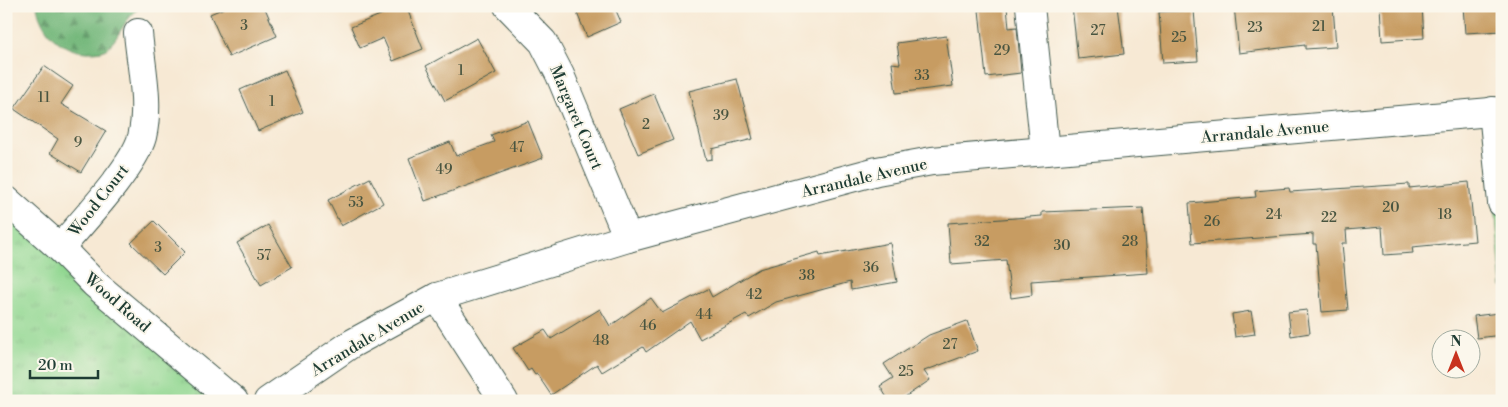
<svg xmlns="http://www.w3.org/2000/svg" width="1508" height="407" font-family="'Libre Bodoni',serif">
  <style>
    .forest { fill: url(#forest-firs); stroke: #4a7a58 }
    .park { fill: url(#park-tufts); stroke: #588a62 }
    .building { fill: #c79c62 }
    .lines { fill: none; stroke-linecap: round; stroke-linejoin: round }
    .minor-casing { stroke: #3f574c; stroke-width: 30 }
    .minor { stroke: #fff; stroke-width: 28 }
    .labels { text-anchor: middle; stroke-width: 4; stroke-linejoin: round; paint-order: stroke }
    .number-label { font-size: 14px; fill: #495540 }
    .street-label { font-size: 16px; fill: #1f3d34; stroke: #fbf7ec }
  </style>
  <defs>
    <pattern id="forest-firs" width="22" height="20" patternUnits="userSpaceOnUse" patternTransform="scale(1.25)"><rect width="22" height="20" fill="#74b87b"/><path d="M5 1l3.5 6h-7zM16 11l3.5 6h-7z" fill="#5f9766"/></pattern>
    <pattern id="park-tufts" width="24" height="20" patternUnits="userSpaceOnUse" patternTransform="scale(1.25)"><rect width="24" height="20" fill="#91d791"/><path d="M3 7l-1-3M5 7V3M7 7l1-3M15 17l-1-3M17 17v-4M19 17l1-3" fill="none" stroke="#7db97e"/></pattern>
  </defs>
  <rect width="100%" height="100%" fill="#fbf7ec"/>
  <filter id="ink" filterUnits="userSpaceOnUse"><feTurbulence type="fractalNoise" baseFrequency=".02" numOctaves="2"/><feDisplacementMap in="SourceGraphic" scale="10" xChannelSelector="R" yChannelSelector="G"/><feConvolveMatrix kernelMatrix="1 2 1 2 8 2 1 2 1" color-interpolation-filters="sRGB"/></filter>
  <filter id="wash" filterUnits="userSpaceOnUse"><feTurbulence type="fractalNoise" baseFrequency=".0096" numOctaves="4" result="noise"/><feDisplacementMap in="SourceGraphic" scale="20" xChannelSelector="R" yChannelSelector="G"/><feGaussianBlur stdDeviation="1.12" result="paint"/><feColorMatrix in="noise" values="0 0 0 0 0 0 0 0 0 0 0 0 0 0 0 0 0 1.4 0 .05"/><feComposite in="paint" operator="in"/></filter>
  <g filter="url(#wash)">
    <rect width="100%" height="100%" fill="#f7e9d4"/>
    <!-- forest -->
    <path class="forest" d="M37,6H141C136,11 131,15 127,21C120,30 116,41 106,49C101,52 93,52 87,52C61,51 41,31 37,6Z"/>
    <!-- park -->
    <g class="park">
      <polygon points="1502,111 1502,287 1487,112"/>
      <polygon points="6,200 234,401 6,401"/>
    </g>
    <g id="blocks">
      <!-- building -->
      <g class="building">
        <polygon points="229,6 264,6 277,36 229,57 210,14"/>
        <polygon points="402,6 406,6 423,49 393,61 383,38 360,48 351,27"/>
        <polygon points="574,6 614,6 621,22 587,37"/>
        <polygon points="1072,6 1118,6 1124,54 1078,59"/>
        <polygon points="1234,6 1333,6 1336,47 1305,49 1305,45 1239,53"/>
        <polygon points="1380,6 1422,6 1424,38 1382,41"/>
        <polygon points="1463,6 1502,6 1502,31 1465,33"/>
        <polygon points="1007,7 1009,28 1017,27 1021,73 986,77 979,10"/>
        <polygon points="1194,10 1198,61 1163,63 1159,12"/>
        <polygon points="946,36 953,86 896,93 892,63 900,64 897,43"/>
        <polygon points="477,38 496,73 445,101 426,66"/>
        <polygon points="44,66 73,86 61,104 106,131 81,172 50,153 58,139 14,109"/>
        <polygon points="285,70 303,112 258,131 240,90"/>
        <polygon points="737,79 753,139 712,149 712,159 706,160 689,91"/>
        <polygon points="654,94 673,140 638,154 619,109"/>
        <polygon points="528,121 543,158 425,201 409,158 450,142 456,156 494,142 491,135"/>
        <polygon points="370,178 383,203 341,226 328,200"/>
        <polygon points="1469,182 1475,241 1412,247 1413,253 1384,255 1382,227 1346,230 1347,243 1342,243 1348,310 1322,312 1316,244 1313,244 1313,234 1192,243 1189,203 1256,197 1255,191 1289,188 1290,192 1409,184 1409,188"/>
        <polygon points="1143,208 1148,273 1031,281 1032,295 1011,298 1006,260 951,264 948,223 1042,216 1042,212"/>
        <polygon points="154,221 185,252 163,274 131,243"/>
        <polygon points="268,225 292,267 261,285 237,243"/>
        <polygon points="890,243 897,282 851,290 850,282 776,302 749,318 746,314 700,339 690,321 646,352 643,347 602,372 597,364 551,395 537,374 535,375 531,369 528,371 513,348 545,330 551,339 600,309 610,326 651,298 662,313 708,289 712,297 759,269 819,252 820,256"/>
        <polygon points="1307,310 1310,333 1291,336 1288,312"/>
        <polygon points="1251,311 1255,334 1235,337 1232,314"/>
        <polygon points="1499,313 1502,335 1477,338 1474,316"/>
        <polygon points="967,321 978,351 924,371 930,380 899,401 889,401 880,386 893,378 884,364 929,335"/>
      </g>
    </g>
  </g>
  <g filter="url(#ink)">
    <use href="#blocks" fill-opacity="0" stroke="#3f574c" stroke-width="1"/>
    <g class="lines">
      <!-- minor casing -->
      <g class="minor-casing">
        <g id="minor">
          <polyline points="508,6 543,42 560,75 628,238"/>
          <polyline points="1030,6 1045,151"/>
          <polyline points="1493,111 1502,203"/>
          <polyline points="6,200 60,248 95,284 234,401"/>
          <path d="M60,248C82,222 134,167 142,137C150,104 141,66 138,33"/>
          <polyline points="437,297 504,401"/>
          <polyline points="268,401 351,344 437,297 628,238 877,171 932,161 1502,111"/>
        </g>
      </g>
      <!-- minor -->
      <use href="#minor" class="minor"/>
    </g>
  </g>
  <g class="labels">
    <!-- number labels -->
    <g class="number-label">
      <text x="244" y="30">3</text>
      <text x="1319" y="31">21</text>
      <text x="1255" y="32">23</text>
      <text x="1098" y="35">27</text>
      <text x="1179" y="42">25</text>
      <text x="1002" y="55">29</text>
      <text x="461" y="75">1</text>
      <text x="922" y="80">33</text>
      <text x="44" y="102">11</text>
      <text x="272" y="106">1</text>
      <text x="721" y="120">39</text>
      <text x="646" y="129">2</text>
      <text x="78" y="147">9</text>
      <text x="517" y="152">47</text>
      <text x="444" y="174">49</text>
      <text x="356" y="207">53</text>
      <text x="1391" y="212">20</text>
      <text x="1274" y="219">24</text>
      <text x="1445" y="219">18</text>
      <text x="1329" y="222">22</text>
      <text x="1212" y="226">26</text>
      <text x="982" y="246">32</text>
      <text x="1130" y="246">28</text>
      <text x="1062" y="250">30</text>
      <text x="158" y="252">3</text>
      <text x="264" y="260">57</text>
      <text x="871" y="272">36</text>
      <text x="807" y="280">38</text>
      <text x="754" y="299">42</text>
      <text x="704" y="319">44</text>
      <text x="648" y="330">46</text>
      <text x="601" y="345">48</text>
      <text x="950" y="349">27</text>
      <text x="906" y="376">25</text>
    </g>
    <!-- street labels -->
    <g class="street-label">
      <text transform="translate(577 117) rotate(67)" y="6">Margaret Court</text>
      <text transform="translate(1265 131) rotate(-5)" y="6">Arrandale Avenue</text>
      <text transform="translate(864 177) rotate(-13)" y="6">Arrandale Avenue</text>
      <text transform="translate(98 200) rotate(-52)" y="6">Wood Court</text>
      <text transform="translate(118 302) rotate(41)" y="6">Wood Road</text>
      <text transform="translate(367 338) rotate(-31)" y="6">Arrandale Avenue</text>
    </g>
  </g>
  <!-- margin -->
  <rect width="1508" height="407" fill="none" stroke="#fbf7ec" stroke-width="25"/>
  <!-- north arrow -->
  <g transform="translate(1456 354)"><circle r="24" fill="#fbf7ec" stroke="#a3ada2"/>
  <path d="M0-4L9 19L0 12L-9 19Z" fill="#c8321e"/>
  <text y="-8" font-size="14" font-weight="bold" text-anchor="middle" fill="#1f3d34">N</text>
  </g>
  <!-- scale -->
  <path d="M30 370v8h68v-8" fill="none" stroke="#1f3d34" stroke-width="2.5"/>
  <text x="38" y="370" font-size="15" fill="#1f3d34" stroke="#fbf7ec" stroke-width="4" paint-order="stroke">20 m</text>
</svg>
